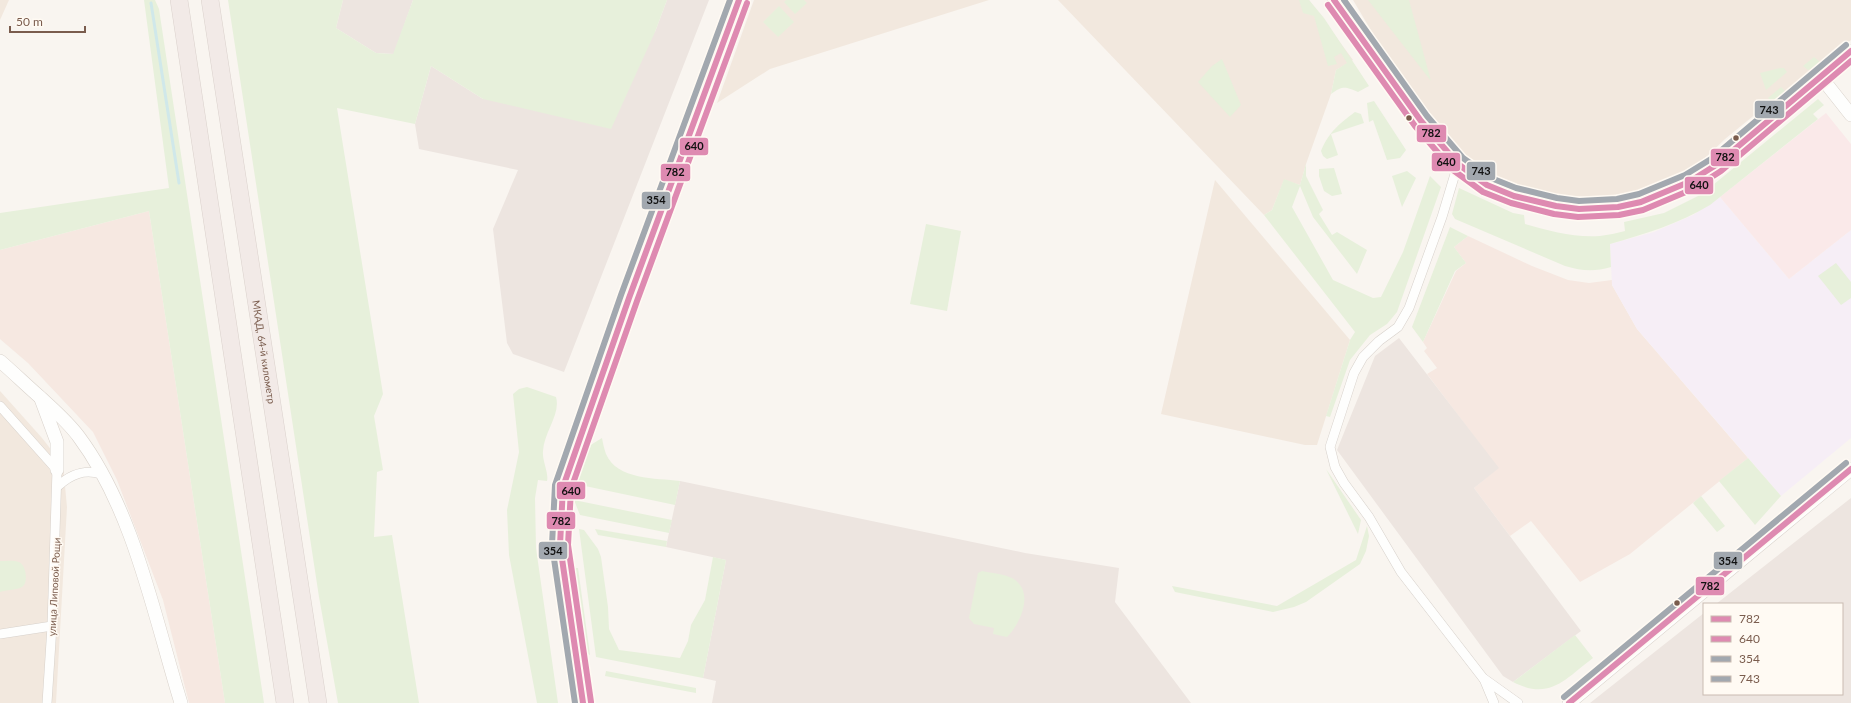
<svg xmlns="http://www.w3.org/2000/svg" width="1851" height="703" font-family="Lato,sans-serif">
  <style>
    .residential { fill: #f2e8de }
    .commercial { fill: #f6e8e1 }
    .industrial { fill: #ede5e0 }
    .education { fill: #f6eef6 }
    .medical { fill: #fae9e9 }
    .green { fill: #e7f0db }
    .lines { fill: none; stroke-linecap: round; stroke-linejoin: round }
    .stream { stroke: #d0e8ea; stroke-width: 3 }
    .street-casing { stroke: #d7d1cb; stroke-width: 10 }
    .secondary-casing { stroke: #d9d2cb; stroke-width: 14 }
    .highway-casing { stroke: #dad1cc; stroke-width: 18 }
    .street { stroke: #fefefd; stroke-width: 9 }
    .secondary { stroke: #fefefd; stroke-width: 13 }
    .highway { stroke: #f2eae7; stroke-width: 17 }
    .bus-1-casing { stroke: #fffaf3; stroke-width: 9 }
    .bus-2-casing { stroke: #fffaf3; stroke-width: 9 }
    .bus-3-casing { stroke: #fffaf3; stroke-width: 9 }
    .bus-4-casing { stroke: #fffaf3; stroke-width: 9 }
    .bus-1 { stroke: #de8ab1; stroke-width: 6 }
    .bus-2 { stroke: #de8ab1; stroke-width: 6 }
    .bus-3 { stroke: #a2a8af; stroke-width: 6 }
    .bus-4 { stroke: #a2a8af; stroke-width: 6 }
    .bus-dot { fill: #7a5c4d; stroke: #fffaf3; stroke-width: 1.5 }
    .labels { text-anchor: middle; stroke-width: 3; stroke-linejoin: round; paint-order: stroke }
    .street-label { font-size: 10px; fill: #7a5c4d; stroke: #fffaf3 }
    .line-badge { stroke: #fffaf3; stroke-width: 1.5 }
    .pale-badge-label { font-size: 11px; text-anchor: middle; font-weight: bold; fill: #111 }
  </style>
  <rect width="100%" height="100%" fill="#f9f5f0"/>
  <!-- residential -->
  <g class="residential">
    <polygon points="0,0 9,0 0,20"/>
    <polygon points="754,0 989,0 770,69 717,103"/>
    <polygon points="1058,0 1309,0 1353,60 1336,70 1331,94 1306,164 1300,185 1284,180 1272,210 1264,215"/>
    <polygon points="1353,0 1851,0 1851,40 1792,90 1763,108 1725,139 1704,159 1673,179 1639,191 1600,197 1565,196 1524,190 1478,168 1464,156 1430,113 1372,32"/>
    <polygon points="1215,180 1350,340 1317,445 1305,445 1161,414"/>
    <polygon points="0,391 42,438 63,465 67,507 56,703 0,703"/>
  </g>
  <!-- commercial -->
  <g class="commercial">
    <polygon points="149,211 225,703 189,703 163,600 117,480 93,432 28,363 0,339 0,250"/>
    <polygon points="1468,236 1532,266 1568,280 1589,283 1612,280 1612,285 1637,329 1748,458 1630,554 1580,582 1531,521 1510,536 1474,488 1498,468 1427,374 1437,368 1424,351 1427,348 1423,342 1456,271 1466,263 1454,247"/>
  </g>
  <!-- industrial -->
  <g class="industrial">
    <polygon points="343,0 413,0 394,54 376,53 336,28"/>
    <polygon points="667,0 709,0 564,372 513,354 507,343 493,229 518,170 419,149 415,124 431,66 483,99 655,32"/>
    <polygon points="1399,338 1499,468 1474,488 1581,631 1513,682 1503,676 1337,450 1375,356"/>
    <polygon points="680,481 1025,553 1119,568 1115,602 1191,703 712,703 716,681 703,678 726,560 666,547"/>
    <polygon points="1851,498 1851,703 1590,703 1704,613 1704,694 1842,694 1842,604 1716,604"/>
  </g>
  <!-- education -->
  <polygon class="education" points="1720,197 1789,279 1851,230 1851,438 1781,496 1637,329 1612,285 1610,244 1654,232 1693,215"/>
  <!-- medical -->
  <polygon class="medical" points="1826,113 1851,144 1851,230 1789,279 1720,197"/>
  <!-- green -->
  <g class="green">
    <polygon points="144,0 155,0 159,9 264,703 225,703 149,211 0,250 0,213 169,188"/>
    <polygon points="228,0 343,0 336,28 376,53 393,54 413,0 667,0 655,32 611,129 483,99 431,66 415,124 337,108 383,394 374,416 383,470 377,472 374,537 392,535 419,703 338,703 319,597"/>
    <polygon points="786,0 804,0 807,3 795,14 784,2"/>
    <path d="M1299,0H1309L1324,18L1369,86L1358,92C1346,87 1343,85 1331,94L1336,70L1347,63L1341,53L1334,57L1337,64L1328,66L1314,16L1303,13Z"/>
    <polygon points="1368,0 1409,0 1431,81"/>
    <polygon points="779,6 794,22 778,37 763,22"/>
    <polygon points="1814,57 1820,62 1811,69 1808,70 1803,66"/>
    <polygon points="1222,59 1241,105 1230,117 1198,82 1212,66"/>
    <polygon points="1780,68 1784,68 1787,72 1766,90 1760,73"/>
    <polygon points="1781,87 1787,93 1771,101 1768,98"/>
    <path d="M1818,99L1824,105L1813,114L1818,119L1710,205C1678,224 1645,234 1610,244L1611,267C1594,272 1582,271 1565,266L1455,219L1452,214L1459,188L1513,213L1524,215L1525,224C1549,231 1575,238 1600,236C1608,235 1617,233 1625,231L1624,222L1664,213L1702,194Z"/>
    <polygon points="1374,101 1406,150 1400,158 1387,160 1373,120 1369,122 1367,103"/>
    <path d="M1355,112L1361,114L1364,123L1331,134L1338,155L1327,159L1323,156L1321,151C1329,132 1339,124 1355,112Z"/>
    <polygon points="1306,164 1306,176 1323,210 1319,214 1332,235 1337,232 1367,250 1357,274 1313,217 1300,186 1292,207 1333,280 1373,298 1381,297 1403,252 1430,176 1441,187 1397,312 1387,324 1370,335 1350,360 1330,417 1326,416 1350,340 1355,332 1264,215 1272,210 1284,179 1300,185"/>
    <polygon points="1334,168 1342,194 1332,196 1324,191 1319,176 1319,169"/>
    <polygon points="1407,171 1416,178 1402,207 1392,176"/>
    <polygon points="926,224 961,231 947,311 910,304"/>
    <polygon points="1450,227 1468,236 1454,247 1466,263 1455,271 1423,342 1412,327"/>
    <polygon points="1836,263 1851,282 1851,298 1841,305 1818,276"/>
    <path d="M527,387L556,397C561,414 544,432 543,451C542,461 549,473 547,481L538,480L535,498L536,548L558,703H537L509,555L507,510L519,452L513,394L519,389Z"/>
    <path d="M602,438C603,443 604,449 606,454C617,480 656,478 680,481L675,505L585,486L578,481L589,446Z"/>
    <polygon points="1748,458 1781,496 1755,525 1719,481"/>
    <polygon points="1326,469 1361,520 1358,534"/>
    <polygon points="1701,496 1725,526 1717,532 1693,503"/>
    <polygon points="574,500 672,520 669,533 580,515"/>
    <polygon points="1367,526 1369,536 1366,551 1360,564 1306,602 1294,607 1273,612 1175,592 1172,586 1277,606 1356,560"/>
    <polygon points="579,529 584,530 598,549 601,557 608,607 609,629 619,650 680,658 688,641 691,625 705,600 713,557 726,560 703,678 596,657"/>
    <polygon points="595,529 667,541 666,547 598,535"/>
    <path d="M0,561C6,561 14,560 19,562C26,565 29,583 22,587C17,590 6,590 0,592Z"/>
    <polygon points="571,568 578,568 590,655 584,652"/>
    <path d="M982,571C991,573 1004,574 1012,578C1036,591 1020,624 1007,637L993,634L994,628L974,624L969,618L978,573Z"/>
    <path d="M1575,635L1593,658C1565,679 1550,701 1513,682Z"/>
    <polygon points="606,671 696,688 696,693 605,676"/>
  </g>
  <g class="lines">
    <!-- stream -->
    <polyline class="stream" points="151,3 179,183"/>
    <!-- street casing -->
    <g class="street-casing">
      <g id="street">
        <polyline points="1458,164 1442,217 1409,308 1398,327 1379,341 1363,357 1354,373 1330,447 1335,467 1344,483 1369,517 1401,572 1483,678 1518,703"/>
        <polyline points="0,406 57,470 52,626 47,703"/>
        <path d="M58,486C71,474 84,469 101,474"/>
        <polyline points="0,634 52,626"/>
        <polyline points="1484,679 1494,703"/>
      </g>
    </g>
    <!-- secondary casing -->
    <g class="secondary-casing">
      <g id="secondary">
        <polyline points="1334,0 1421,121 1458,164 1487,185 1514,196 1556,206 1579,209 1618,207 1641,202 1689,182 1716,165 1851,51"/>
        <polyline points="1821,77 1851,115"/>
        <path d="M0,361C14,373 27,386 41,398C54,410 68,422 79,437C134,511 154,616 181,703"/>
        <polyline points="41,399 57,442 57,470"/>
        <polyline points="583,703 560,545 563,487 629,298 739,0"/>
        <polyline points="1569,703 1851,469"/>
      </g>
    </g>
    <!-- highway casing -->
    <g class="highway-casing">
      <g id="highway">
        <polyline points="179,0 285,703"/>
        <path id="s1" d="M210,0L318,703"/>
      </g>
    </g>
    <!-- street -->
    <use href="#street" class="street"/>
    <!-- secondary -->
    <use href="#secondary" class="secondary"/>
    <!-- highway -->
    <use href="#highway" class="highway"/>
    <!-- bus-1 casing -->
    <g class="bus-1-casing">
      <g id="bus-1">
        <polyline points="1334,0 1421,121 1458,164 1487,185 1514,196 1556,206 1579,209 1618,207 1641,202 1689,182 1716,165 1851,51"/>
        <polyline points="583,703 560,545 563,487 629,298 739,0"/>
        <polyline points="1569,703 1851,469"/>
      </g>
    </g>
    <!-- bus-2 casing -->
    <g class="bus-2-casing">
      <g id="bus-2">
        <polyline points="1328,5 1415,126 1453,170 1483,192 1511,203 1554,214 1578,217 1619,215 1643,210 1693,189 1721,171 1851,61"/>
        <polyline points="591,702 568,545 571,489 637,301 747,3"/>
      </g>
    </g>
    <!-- bus-3 casing -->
    <g class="bus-3-casing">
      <g id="bus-3">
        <polyline points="1564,697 1846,463"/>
        <polyline points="575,703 552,545 555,485 621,295 730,0"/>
      </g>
    </g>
    <!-- bus-4 casing -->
    <g class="bus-4-casing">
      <polyline id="bus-4" points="1344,0 1427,116 1463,158 1491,178 1516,188 1557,198 1579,201 1617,199 1639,194 1685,175 1711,159 1846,45"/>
    </g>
    <!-- bus-1 -->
    <use href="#bus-1" class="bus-1"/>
    <!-- bus-2 -->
    <use href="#bus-2" class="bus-2"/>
    <!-- bus-3 -->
    <use href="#bus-3" class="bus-3"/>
    <!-- bus-4 -->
    <use href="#bus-4" class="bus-4"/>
  </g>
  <!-- markers -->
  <g class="bus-dot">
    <circle cx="1409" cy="118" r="3.5"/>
    <circle cx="1736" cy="138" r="3.5"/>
    <circle cx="1677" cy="603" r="3.5"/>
  </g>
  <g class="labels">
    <!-- street labels -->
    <g class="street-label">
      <text dy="4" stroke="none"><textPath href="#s1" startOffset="356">МКАД, 64-й километр</textPath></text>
      <text transform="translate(54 587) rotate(-87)" y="4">улица Липовой Рощи</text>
    </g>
  </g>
  <g class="line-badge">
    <rect x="1754" y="100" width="31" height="19" rx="4" fill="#a2a8af"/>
    <rect x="1416" y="124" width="31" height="19" rx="4" fill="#de8ab1"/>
    <rect x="679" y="137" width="30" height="19" rx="4" fill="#de8ab1"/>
    <rect x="1710" y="148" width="30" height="19" rx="4" fill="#de8ab1"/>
    <rect x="1431" y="152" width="30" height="20" rx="4" fill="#de8ab1"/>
    <rect x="1466" y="161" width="30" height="20" rx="4" fill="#a2a8af"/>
    <rect x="660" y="163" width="31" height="19" rx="4" fill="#de8ab1"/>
    <rect x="1684" y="176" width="30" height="19" rx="4" fill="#de8ab1"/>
    <rect x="641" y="191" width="30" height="19" rx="4" fill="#a2a8af"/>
    <rect x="556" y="481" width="30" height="19" rx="4" fill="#de8ab1"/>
    <rect x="546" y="511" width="30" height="19" rx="4" fill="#de8ab1"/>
    <rect x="538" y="541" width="30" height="19" rx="4" fill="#a2a8af"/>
    <rect x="1713" y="551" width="30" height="19" rx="4" fill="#a2a8af"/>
    <rect x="1695" y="576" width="30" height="20" rx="4" fill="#de8ab1"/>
  </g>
  <g class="pale-badge-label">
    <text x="1769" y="114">743</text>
    <text x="1431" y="137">782</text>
    <text x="694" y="150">640</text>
    <text x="1725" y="161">782</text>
    <text x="1446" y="166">640</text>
    <text x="1481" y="175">743</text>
    <text x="675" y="176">782</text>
    <text x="1699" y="189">640</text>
    <text x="656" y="204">354</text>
    <text x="571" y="495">640</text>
    <text x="561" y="525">782</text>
    <text x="553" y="555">354</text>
    <text x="1728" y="565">354</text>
    <text x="1710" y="590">782</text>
  </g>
  <!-- legend -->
  <rect x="1703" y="603" width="140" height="92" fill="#fffaf3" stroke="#cabbb1"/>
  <rect x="1711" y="616" width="20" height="6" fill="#de8ab1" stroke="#cabbb1"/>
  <text x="1739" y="623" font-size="12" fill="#7a5c4d">782</text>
  <rect x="1711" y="636" width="20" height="6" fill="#de8ab1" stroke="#cabbb1"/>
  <text x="1739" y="643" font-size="12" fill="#7a5c4d">640</text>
  <rect x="1711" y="656" width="20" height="6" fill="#a2a8af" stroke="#cabbb1"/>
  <text x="1739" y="663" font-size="12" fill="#7a5c4d">354</text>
  <rect x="1711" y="676" width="20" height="6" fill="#a2a8af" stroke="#cabbb1"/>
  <text x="1739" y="683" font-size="12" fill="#7a5c4d">743</text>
  <!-- scale -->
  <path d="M10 26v6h75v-6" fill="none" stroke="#7a5c4d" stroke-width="2"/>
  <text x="16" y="26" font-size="12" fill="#7a5c4d" stroke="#fffaf3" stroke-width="3" paint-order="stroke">50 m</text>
</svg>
